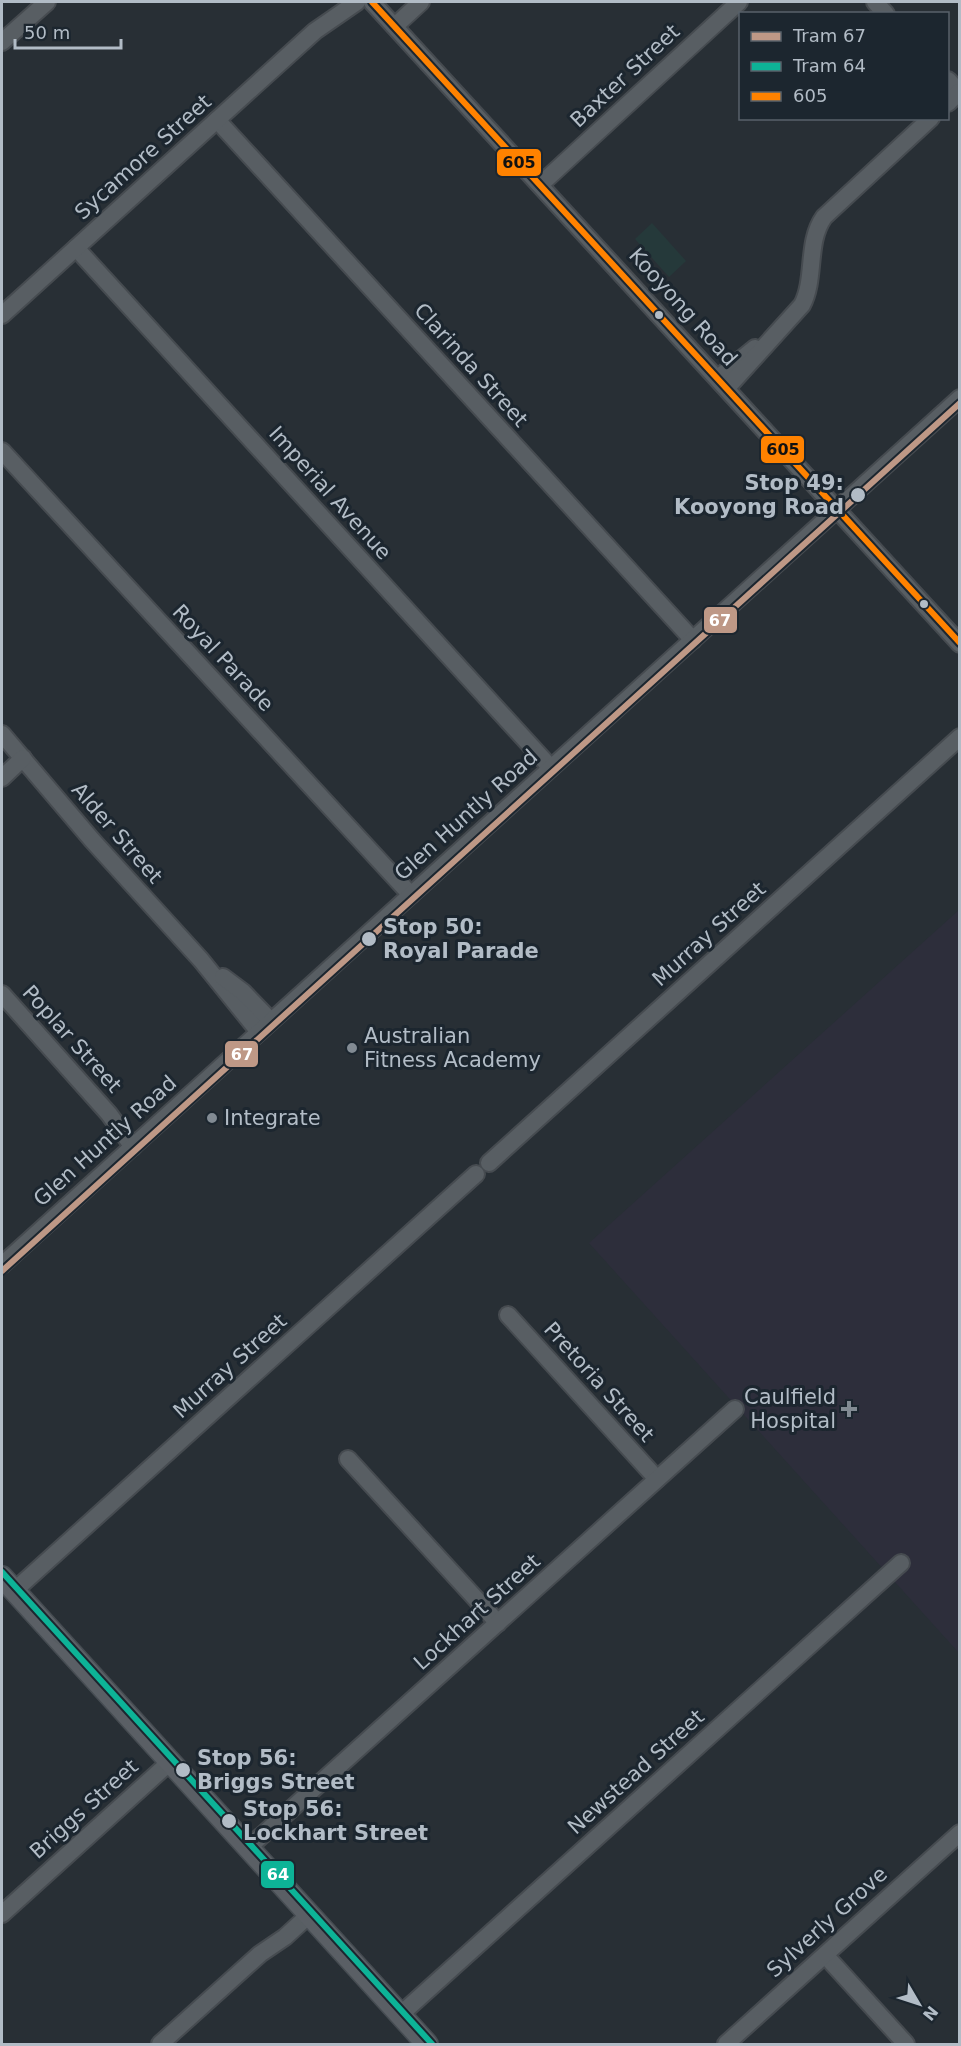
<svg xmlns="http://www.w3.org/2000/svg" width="961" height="2046" font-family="'DejaVu Sans',sans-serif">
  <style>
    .medical { fill: #2d2e3b }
    .garden { fill: #25393a }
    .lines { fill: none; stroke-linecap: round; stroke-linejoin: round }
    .minor-casing { stroke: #464b50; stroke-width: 20 }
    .major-casing { stroke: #464c52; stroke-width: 24 }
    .minor { stroke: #585e63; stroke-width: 16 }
    .major { stroke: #5a5f65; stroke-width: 21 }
    .tram { stroke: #565c61; stroke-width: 1.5 }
    .bus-1-casing { stroke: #1c262f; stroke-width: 10 }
    .bus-1 { stroke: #ff8200; stroke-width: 6 }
    .tram-1-casing { stroke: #1c262f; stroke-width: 10 }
    .tram-2-casing { stroke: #1c262f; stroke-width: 10 }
    .tram-1 { stroke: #be9886; stroke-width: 6 }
    .tram-2 { stroke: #0db397; stroke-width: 6 }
    .bus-dot { fill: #b2bcc6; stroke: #1c262f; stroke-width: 2 }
    .poi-dot { fill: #828b93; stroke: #1c262f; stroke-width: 2 }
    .labels { text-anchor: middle; stroke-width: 6; stroke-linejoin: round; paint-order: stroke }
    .street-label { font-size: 21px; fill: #b2bcc6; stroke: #1c262f }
    .stop-label { font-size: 21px; font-weight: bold; fill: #b2bcc6; stroke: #1c262f; text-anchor: start }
    .poi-label { font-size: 21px; fill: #b2bcc6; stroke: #1c262f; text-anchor: start }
    .line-badge { stroke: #1c262f; stroke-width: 2 }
    .badge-label { font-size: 16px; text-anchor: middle; font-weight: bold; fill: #fff }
    .pale-badge-label { font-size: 16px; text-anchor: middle; font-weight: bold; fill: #111 }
  </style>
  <rect width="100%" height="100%" fill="#282f35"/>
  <!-- medical -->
  <polygon class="medical" points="959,910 959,1653 589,1243"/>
  <!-- garden -->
  <polygon class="garden" points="652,223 686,261 669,277 635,239"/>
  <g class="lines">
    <!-- minor casing -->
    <g class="minor-casing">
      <g id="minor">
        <polyline points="372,2 960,644"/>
        <polyline points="875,2 886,14"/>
        <polyline points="395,26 421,2"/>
        <polyline points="2,42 47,2"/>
        <polyline points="948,80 960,93"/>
        <polyline points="948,103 959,92"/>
        <polyline points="217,120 693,640"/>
        <polyline points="541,184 739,2"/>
        <polyline points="76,248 551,768"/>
        <polyline points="2,315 315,31 357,2"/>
        <polyline points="718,378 755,348"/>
        <path d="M727,388L802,305C816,279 806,242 824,217L931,118"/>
        <polyline points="2,451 411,895"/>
        <polyline points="2,734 92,840 201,960 259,1032"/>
        <polyline points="2,778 23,758"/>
        <polyline points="223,977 243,992 271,1021"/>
        <polyline points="2,994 109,1114 133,1147"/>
        <polyline points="489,1163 960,737"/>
        <polyline points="2,1265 960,398"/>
        <polyline points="508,1315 657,1479"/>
        <polyline points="348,1459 498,1623"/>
        <polyline points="14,1591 476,1174"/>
        <polyline points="248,1848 735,1409"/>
        <polyline points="2,1914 170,1762"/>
        <polyline points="825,1955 906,2044"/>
        <polyline points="400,2015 901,1563"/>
        <polyline points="160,2044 260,1954 285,1937 309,1915"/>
        <polyline points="726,2044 960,1833"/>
      </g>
    </g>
    <!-- major casing -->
    <g class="major-casing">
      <polyline id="major" points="2,1577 427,2044"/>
    </g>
    <!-- minor -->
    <use href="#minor" class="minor"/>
    <!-- major -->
    <use href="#major" class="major"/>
    <!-- tram -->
    <polyline class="tram" points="53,1639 85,1664"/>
    <!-- bus-1 casing -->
    <g class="bus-1-casing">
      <polyline id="bus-1" points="372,2 960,643"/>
    </g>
    <!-- bus-1 -->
    <use href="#bus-1" class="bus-1"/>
    <!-- tram-1 casing -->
    <g class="tram-1-casing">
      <polyline id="tram-1" points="2,1271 960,403"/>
    </g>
    <!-- tram-2 casing -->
    <g class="tram-2-casing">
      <polyline id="tram-2" points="2,1572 432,2044"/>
    </g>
    <!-- tram-1 -->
    <use href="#tram-1" class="tram-1"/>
    <!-- tram-2 -->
    <use href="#tram-2" class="tram-2"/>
  </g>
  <!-- markers -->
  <g class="bus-dot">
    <circle cx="659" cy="315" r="5"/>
    <circle cx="858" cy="495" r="8"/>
    <circle cx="924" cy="604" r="5"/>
    <circle cx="369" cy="939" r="8"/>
    <circle cx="183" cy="1770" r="8"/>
    <circle cx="229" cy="1821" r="8"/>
  </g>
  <g class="poi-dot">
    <circle cx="352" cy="1048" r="6"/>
    <circle cx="212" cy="1118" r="6"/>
    <path d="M846 1400h6v6h6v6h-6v6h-6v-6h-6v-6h6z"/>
  </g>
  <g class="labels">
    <!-- street labels -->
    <g class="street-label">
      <text transform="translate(625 76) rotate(-43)" y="7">Baxter Street</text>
      <text transform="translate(143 157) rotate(-42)" y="7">Sycamore Street</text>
      <text transform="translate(683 307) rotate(48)" y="7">Kooyong Road</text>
      <text transform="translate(471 365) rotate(48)" y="7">Clarinda Street</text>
      <text transform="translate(330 493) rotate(48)" y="7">Imperial Avenue</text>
      <text transform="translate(223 658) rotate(47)" y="7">Royal Parade</text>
      <text transform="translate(466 815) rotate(-42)" y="7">Glen Huntly Road</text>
      <text transform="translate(117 833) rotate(49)" y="7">Alder Street</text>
      <text transform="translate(709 934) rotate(-42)" y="7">Murray Street</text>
      <text transform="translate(72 1039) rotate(48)" y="7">Poplar Street</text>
      <text transform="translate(105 1141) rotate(-42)" y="7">Glen Huntly Road</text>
      <text transform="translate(230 1366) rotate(-42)" y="7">Murray Street</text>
      <text transform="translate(599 1382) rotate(48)" y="7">Pretoria Street</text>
      <text transform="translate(477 1612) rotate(-42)" y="7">Lockhart Street</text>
      <text transform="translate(636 1772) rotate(-42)" y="7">Newstead Street</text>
      <text transform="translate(84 1809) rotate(-42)" y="7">Briggs Street</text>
      <text transform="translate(827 1922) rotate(-42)" y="7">Sylverly Grove</text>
    </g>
    <!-- stop labels -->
    <g class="stop-label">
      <text x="844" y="490" text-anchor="end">Stop 49:<tspan x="844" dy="24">Kooyong Road</tspan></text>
      <text x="383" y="934">Stop 50:<tspan x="383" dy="24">Royal Parade</tspan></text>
      <text x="197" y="1765">Stop 56:<tspan x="197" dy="24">Briggs Street</tspan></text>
      <text x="243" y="1816">Stop 56:<tspan x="243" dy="24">Lockhart Street</tspan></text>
    </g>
    <!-- poi labels -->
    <g class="poi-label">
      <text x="364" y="1043">Australian<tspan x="364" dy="24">Fitness Academy</tspan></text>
      <text x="224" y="1125">Integrate</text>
      <text x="836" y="1404" text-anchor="end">Caulfield<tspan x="836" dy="24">Hospital</tspan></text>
    </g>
  </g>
  <g class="line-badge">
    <rect x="496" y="148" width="46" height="29" rx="6" fill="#ff8200"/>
    <rect x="760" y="435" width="45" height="29" rx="6" fill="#ff8200"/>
    <rect x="703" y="606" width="35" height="28" rx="6" fill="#be9886"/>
    <rect x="224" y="1040" width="35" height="28" rx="6" fill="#be9886"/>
    <rect x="260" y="1860" width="35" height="29" rx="6" fill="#0db397"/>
  </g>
  <g class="badge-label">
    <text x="720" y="626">67</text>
    <text x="242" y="1060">67</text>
    <text x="278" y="1880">64</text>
  </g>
  <g class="pale-badge-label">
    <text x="519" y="168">605</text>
    <text x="783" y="455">605</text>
  </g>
  <!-- border -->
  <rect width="961" height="2046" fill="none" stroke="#b2bcc6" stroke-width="6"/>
  <!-- legend -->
  <rect x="739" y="12" width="210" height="108" fill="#1c262f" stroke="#58626b" stroke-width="1.5"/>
  <rect x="751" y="32" width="30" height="9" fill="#be9886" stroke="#58626b" stroke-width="1.5"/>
  <text x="793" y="42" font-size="18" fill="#b2bcc6">Tram 67</text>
  <rect x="751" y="62" width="30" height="9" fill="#0db397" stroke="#58626b" stroke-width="1.5"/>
  <text x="793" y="72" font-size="18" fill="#b2bcc6">Tram 64</text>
  <rect x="751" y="92" width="30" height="9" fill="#ff8200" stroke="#58626b" stroke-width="1.5"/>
  <text x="793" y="102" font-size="18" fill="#b2bcc6">605</text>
  <!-- north arrow -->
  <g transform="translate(919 2004) rotate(129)" stroke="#1c262f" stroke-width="4.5" paint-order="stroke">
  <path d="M0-4.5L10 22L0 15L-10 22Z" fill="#b2bcc6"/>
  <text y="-9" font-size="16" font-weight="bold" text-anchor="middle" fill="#b2bcc6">N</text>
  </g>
  <!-- scale -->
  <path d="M15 39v9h106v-9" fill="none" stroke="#b2bcc6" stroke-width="3"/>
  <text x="24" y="39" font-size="18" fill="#b2bcc6" stroke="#1c262f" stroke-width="4.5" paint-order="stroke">50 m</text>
</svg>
